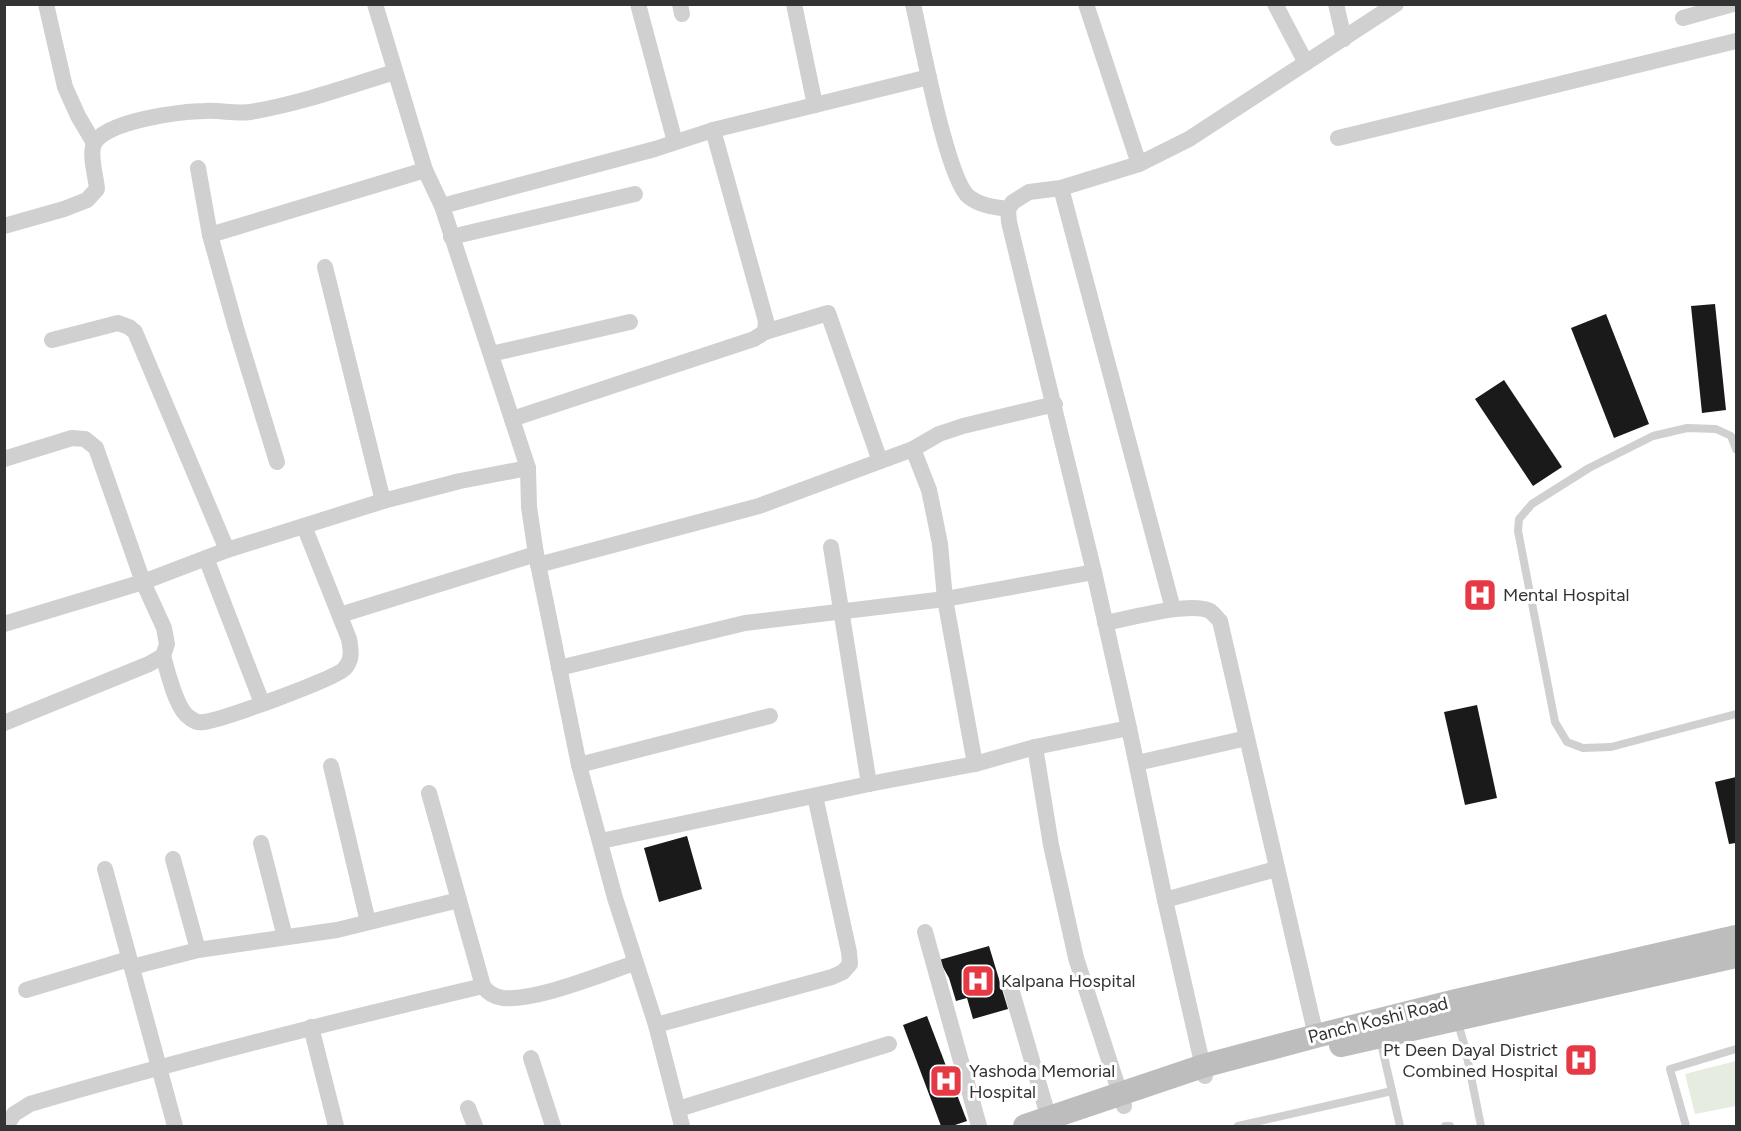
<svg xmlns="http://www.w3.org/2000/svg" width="1741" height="1131" font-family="Figtree,sans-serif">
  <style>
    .green { fill: #e6ecdf }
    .building { fill: #1a1a1a }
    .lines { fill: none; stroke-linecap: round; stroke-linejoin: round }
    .lane { stroke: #d0d0d0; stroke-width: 8 }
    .street { stroke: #d0d0d0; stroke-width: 16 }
    .secondary { stroke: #bdbdbd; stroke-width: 24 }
    .labels { text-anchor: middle; stroke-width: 6; stroke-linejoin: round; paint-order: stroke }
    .poi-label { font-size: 18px; fill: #333; stroke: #fff; text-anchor: start }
    .street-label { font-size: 18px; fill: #333; stroke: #fff }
  </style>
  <rect width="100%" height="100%" fill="#fff"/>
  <!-- green -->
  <polygon class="green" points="1736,1061 1736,1106 1695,1114 1685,1074"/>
  <!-- building -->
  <g class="building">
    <polygon points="1715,304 1726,410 1702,413 1691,306"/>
    <polygon points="1606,314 1649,424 1614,438 1571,328"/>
    <polygon points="1504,380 1562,467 1533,486 1475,399"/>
    <polygon points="1477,705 1497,798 1465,805 1444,712"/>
    <polygon points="1736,777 1736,843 1729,844 1715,782"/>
    <polygon points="687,836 702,889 659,902 644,848"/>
    <polygon points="989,946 1008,1009 973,1019 967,998 956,1001 949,978 939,960"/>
    <polygon points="927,1016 967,1121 952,1126 941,1126 903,1025"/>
  </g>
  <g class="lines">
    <!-- lane -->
    <g class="lane">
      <polyline points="1736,449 1731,436 1716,429 1687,428 1653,436 1589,468 1532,504 1519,519 1518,531 1555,722 1567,742 1583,748 1611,747 1736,714"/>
      <polyline points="1457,1020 1465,1047 1481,1126"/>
      <polyline points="1380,1039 1400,1126"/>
      <polyline points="1238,1126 1392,1091"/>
      <polyline points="1445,1126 1450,1126"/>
      <polyline points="1686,1126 1670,1069 1736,1049"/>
    </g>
    <!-- street -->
    <g class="street">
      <polyline points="46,4 65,87 78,116 94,143"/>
      <polyline points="375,4 425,170 442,206 528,468 529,507 536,554 579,765 615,898 656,1025 682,1126"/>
      <polyline points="638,4 675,142"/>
      <polyline points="680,4 682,14"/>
      <polyline points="794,4 815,105"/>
      <path d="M913,4C921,38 947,180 969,197C981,206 994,207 1008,209"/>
      <polyline points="1086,4 1139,164"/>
      <polyline points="1275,4 1306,63"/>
      <polyline points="1336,4 1344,39"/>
      <polyline points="1683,18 1733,4"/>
      <polyline points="1338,138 1736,41"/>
      <polyline points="198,168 210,235 236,328 277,462"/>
      <polyline points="1061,188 1173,609"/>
      <polyline points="442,206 655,149 713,130 929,77"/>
      <path d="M4,226L64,209L87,200L97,189C96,176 89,155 94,144C104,121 182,111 205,111C220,110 235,114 250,112C300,104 348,86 395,72"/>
      <polyline points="210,235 425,170"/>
      <polyline points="451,237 635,194"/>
      <polyline points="325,267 383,501"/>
      <polyline points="765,332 828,313 880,461"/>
      <polyline points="52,340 118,323 129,327 135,332 227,550"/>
      <polyline points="491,354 630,322"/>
      <polyline points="512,419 754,339 765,332 766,321 713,130"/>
      <polyline points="913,449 929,490 934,514 940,544 945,599 975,764"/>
      <polyline points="4,459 72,438 85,439 96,448 143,582 164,628 167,644 163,656 149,664 4,723"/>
      <polyline points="831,547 869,784"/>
      <polyline points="206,558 262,703"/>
      <polyline points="538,565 759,506 913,449 939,434 963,426 1055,404"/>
      <polyline points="340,615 536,554"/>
      <path d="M1105,623C1128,619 1189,601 1210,611C1213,613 1217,618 1220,621L1316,1036"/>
      <polyline points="4,624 143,582 227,550 383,501 460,481 528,468"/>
      <path d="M163,656C168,672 176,710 190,718C194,721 199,723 203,722C219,721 335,679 344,669C353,660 351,650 349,639L304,526"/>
      <polyline points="559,668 745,623 945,599 1094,572"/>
      <polyline points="1035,747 1051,845 1076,958 1124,1106"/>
      <polyline points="1137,763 1247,738"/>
      <polyline points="579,765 770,716"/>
      <polyline points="331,766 368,922"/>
      <path d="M429,793L483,986C488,993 494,997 503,998C537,1001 601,974 635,963"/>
      <polyline points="601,841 869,784 975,764 1035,747 1129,728"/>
      <polyline points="261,843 285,937"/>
      <polyline points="173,859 198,950"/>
      <polyline points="105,869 175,1126"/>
      <polyline points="1165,900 1276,869"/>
      <polyline points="925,932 979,1126"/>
      <polyline points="132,967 198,950 337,930 459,900"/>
      <polyline points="1010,985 1049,1119"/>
      <polyline points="26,990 129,959"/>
      <polyline points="656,1025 832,977 843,972 850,964 849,952 815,796"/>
      <polyline points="311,1027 336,1126"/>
      <polyline points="531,1058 553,1126"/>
      <polyline points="1205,1076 1165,900 1129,728 1094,572 1009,222 1008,209 1013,202 1029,192 1061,188 1139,164 1189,139 1396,4"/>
      <polyline points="468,1108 475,1126"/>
      <polyline points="678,1109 889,1044"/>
      <path d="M6,1126L14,1114L30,1104C180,1060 331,1022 483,986"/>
    </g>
    <!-- secondary -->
    <g class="secondary">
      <polyline points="1341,1045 1736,956"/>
      <polyline points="1025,1126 1203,1066 1316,1036 1452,1002 1736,937"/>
    </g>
  </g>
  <!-- icons -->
  <defs>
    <g id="hospital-square" transform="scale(1.725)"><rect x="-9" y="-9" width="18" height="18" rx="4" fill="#e63946" stroke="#fff"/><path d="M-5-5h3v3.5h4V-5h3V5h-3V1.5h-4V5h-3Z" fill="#fff"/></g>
  </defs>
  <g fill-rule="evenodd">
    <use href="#hospital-square" x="1480" y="595"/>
    <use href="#hospital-square" x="978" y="981"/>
    <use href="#hospital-square" x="1581" y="1060"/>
    <use href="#hospital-square" x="946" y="1081"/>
  </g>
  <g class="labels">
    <!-- poi labels -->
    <g class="poi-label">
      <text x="1503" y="601">Mental Hospital</text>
      <text x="1001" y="987">Kalpana Hospital</text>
      <text x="1558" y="1056" text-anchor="end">Pt Deen Dayal District<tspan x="1558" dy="21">Combined Hospital</tspan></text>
      <text x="969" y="1077">Yashoda Memorial<tspan x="969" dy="21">Hospital</tspan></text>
    </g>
    <!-- street labels -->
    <g class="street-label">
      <text transform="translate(1378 1020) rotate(-14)" y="6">Panch Koshi Road</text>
    </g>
  </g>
  <!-- border -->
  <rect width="1741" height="1131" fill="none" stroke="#333333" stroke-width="12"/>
</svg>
